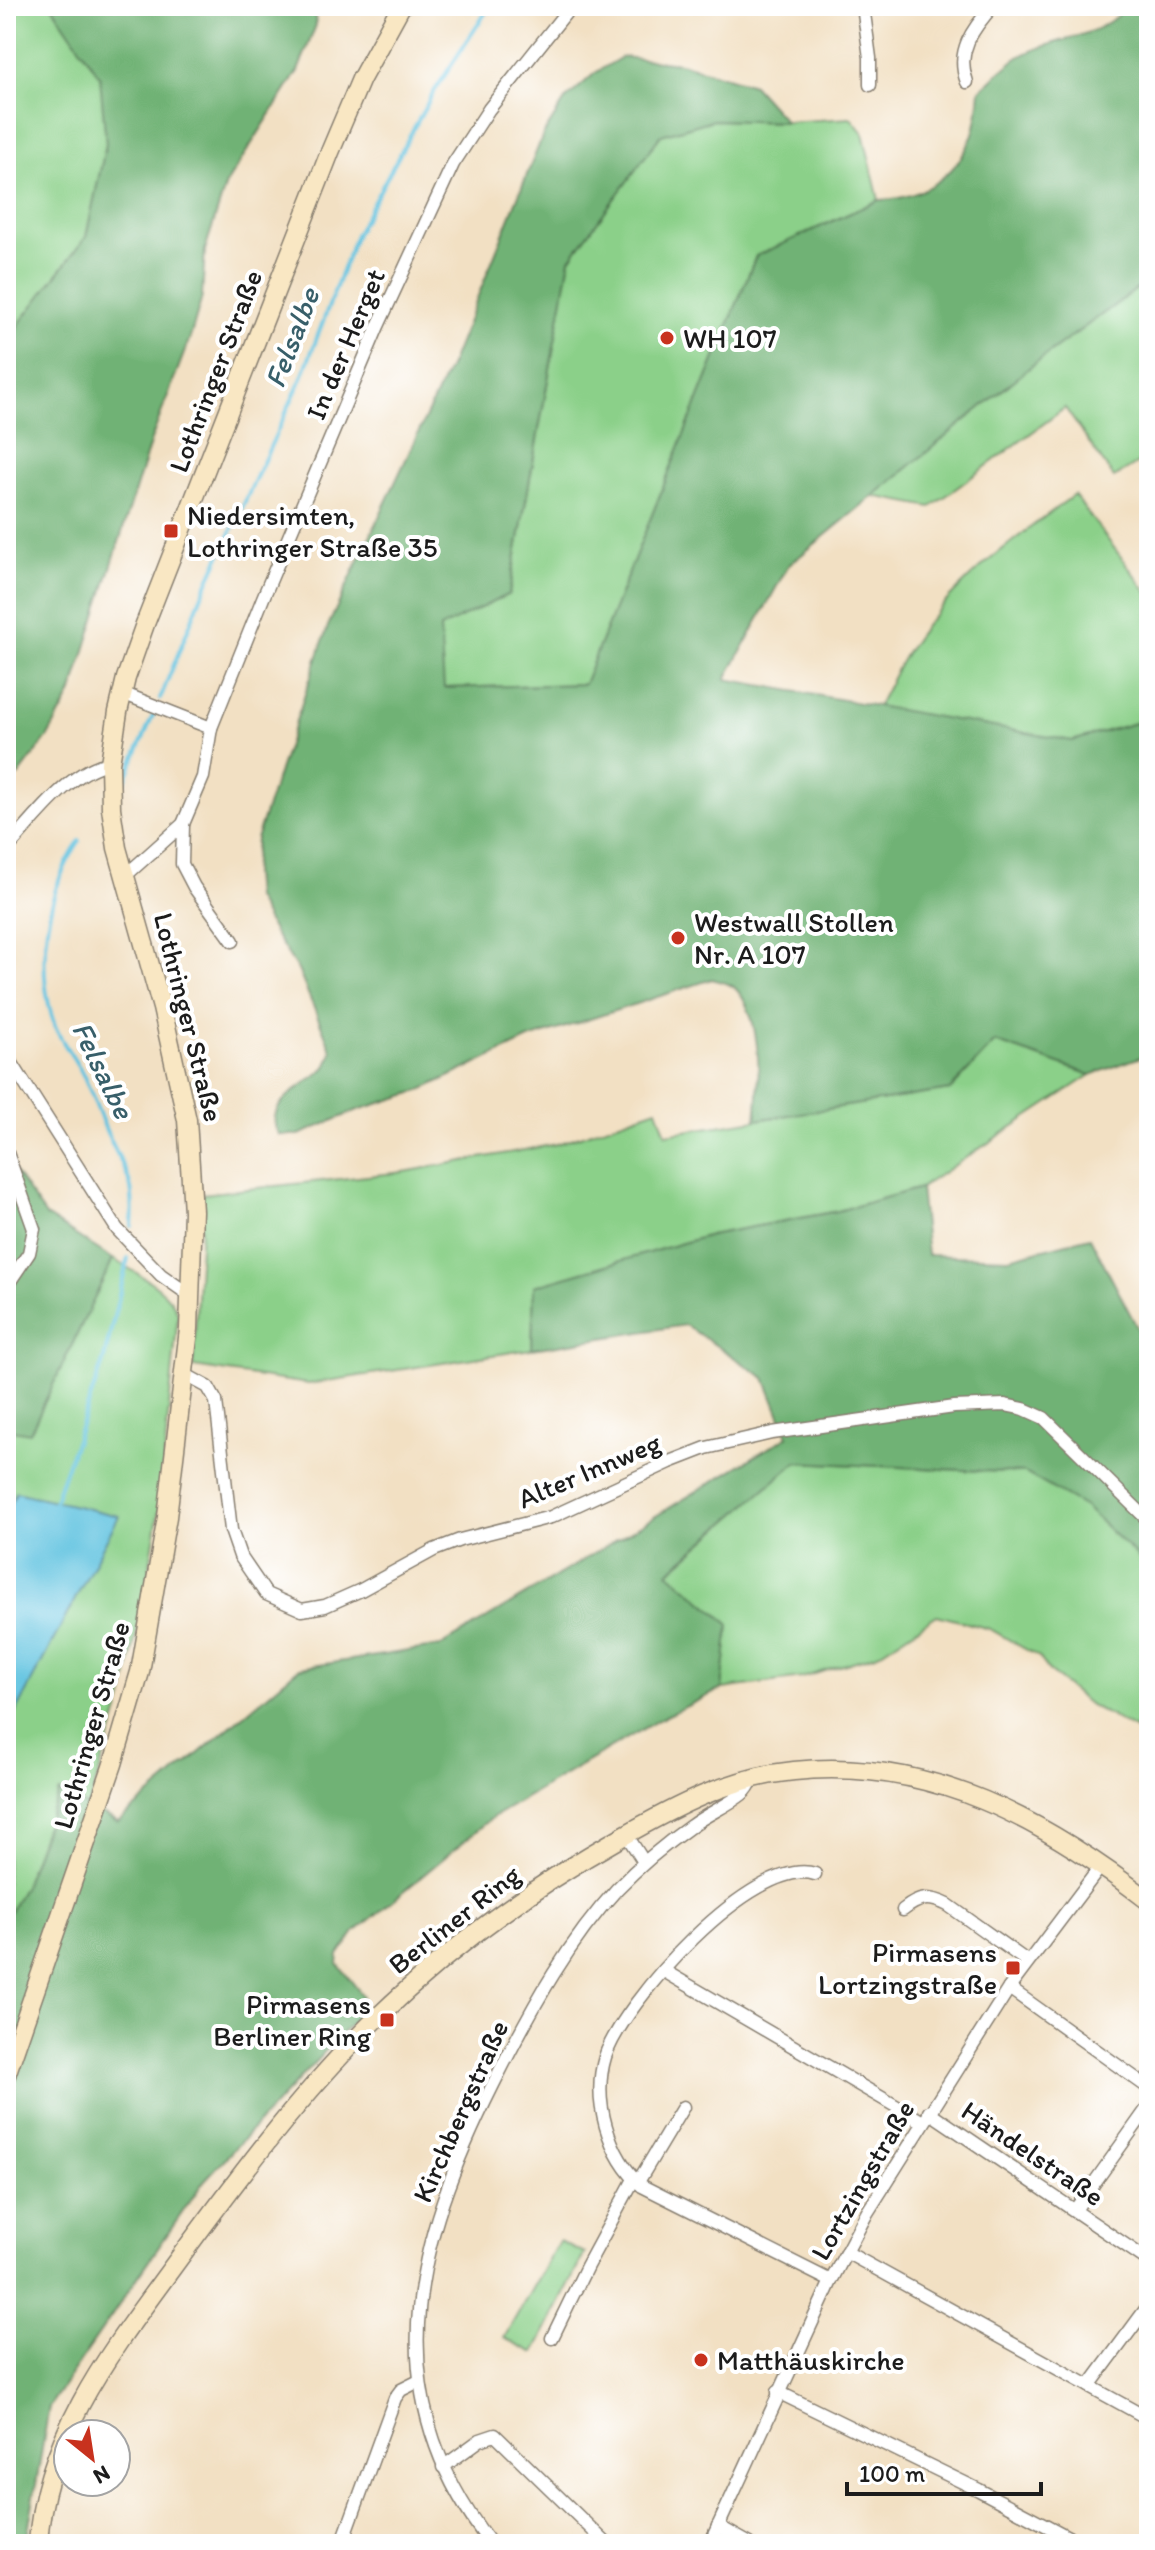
<svg xmlns="http://www.w3.org/2000/svg" width="1155" height="2550" font-family="Itim,sans-serif">
  <style>
    .green { fill: #8bd089; stroke: #547652; stroke-width: 2 }
    .forest { fill: #70b275; stroke: #466748; stroke-width: 2 }
    .water { fill: #61c3e0; stroke: #3e707e; stroke-width: 2 }
    .lines { fill: none; stroke-linecap: round; stroke-linejoin: round }
    .stream { stroke: #61c3e0; stroke-width: 4 }
    .street-casing { stroke: #877e70; stroke-width: 15 }
    .secondary-casing { stroke: #877e70; stroke-width: 21 }
    .street { stroke: #fff; stroke-width: 12 }
    .secondary { stroke: #f9e7c3; stroke-width: 18 }
    .poi-dot { fill: #c8321e; stroke: #fff; stroke-width: 3 }
    .labels { text-anchor: middle; stroke-width: 8; stroke-linejoin: round; paint-order: stroke }
    .poi-label { font-size: 28px; fill: #1c1c1c; stroke: #fff; text-anchor: start }
    .street-label { font-size: 28px; fill: #1c1c1c; stroke: #fff }
    .water-label { font-size: 30px; font-style: italic; fill: #385f6a; stroke: #fff }
  </style>
  <rect width="100%" height="100%" fill="#fff"/>
  <filter id="ink" filterUnits="userSpaceOnUse"><feTurbulence type="fractalNoise" baseFrequency=".0125" numOctaves="2"/><feDisplacementMap in="SourceGraphic" scale="16" xChannelSelector="R" yChannelSelector="G"/><feConvolveMatrix kernelMatrix="1 2 1 2 8 2 1 2 1" color-interpolation-filters="sRGB"/></filter>
  <filter id="wash" filterUnits="userSpaceOnUse"><feTurbulence type="fractalNoise" baseFrequency=".006" numOctaves="4" result="noise"/><feDisplacementMap in="SourceGraphic" scale="32" xChannelSelector="R" yChannelSelector="G"/><feGaussianBlur stdDeviation="1.8" result="paint"/><feColorMatrix in="noise" values="0 0 0 0 0 0 0 0 0 0 0 0 0 0 0 0 0 1.4 0 .05"/><feComposite in="paint" operator="in"/></filter>
  <g filter="url(#wash)">
    <rect width="100%" height="100%" fill="#f2e0c3"/>
    <!-- green -->
    <g class="green">
      <polygon points="6,6 52,6 101,77 106,144 86,237 6,341"/>
      <polygon points="851,118 863,133 879,200 756,256 584,684 443,688 439,628 509,594 570,259 661,135 713,120 786,122"/>
      <polygon points="1149,280 1149,456 1114,478 1065,408 931,507 873,496 1034,364"/>
      <path d="M1074,495L1149,594V719L1072,741L877,707C888,687 897,666 910,647C951,584 1014,539 1074,495Z"/>
      <polygon points="995,1042 1091,1075 920,1188 838,1211 710,1235 534,1286 532,1349 308,1384 193,1367 203,1194 404,1172 557,1144 657,1109 666,1134 950,1090"/>
      <path d="M113,1259C135,1273 170,1288 178,1314L159,1510L149,1571L123,1699L88,1807L58,1793L24,1886L6,1919V1429L30,1432Z"/>
      <polygon points="795,1462 1025,1473 1085,1507 1141,1560 1149,1549 1149,1737 1088,1704 1050,1672 1039,1657 990,1629 937,1615 878,1654 802,1678 722,1689 729,1624 668,1573"/>
      <polygon points="559,2241 585,2253 534,2353 504,2338"/>
    </g>
    <!-- forest -->
    <g class="forest">
      <polygon points="52,6 314,6 316,25 298,71 226,184 205,250 202,297 191,335 151,440 71,695 47,738 19,775 6,782 6,341 86,237 106,144 100,77"/>
      <path d="M1126,6H1149V280L1034,364L788,566L726,679L1072,741L1149,719V1054L1091,1075L995,1042L950,1090L756,1120C760,1083 763,1017 735,988C730,983 720,982 712,979L529,1039L419,1091L358,1110L299,1135H279C260,1104 307,1085 325,1068C329,1064 330,1057 332,1051L298,970L274,933L255,898L253,873L256,839L328,626L451,363L543,135L566,99L595,73L622,57L680,63L753,85L786,122L713,120L661,135L570,259L509,594L440,628L444,688L584,684L756,256L879,200C924,199 963,172 975,127C978,115 979,102 980,90C993,79 1005,66 1019,57C1052,37 1101,40 1126,6Z"/>
      <polygon points="6,1160 46,1216 113,1259 30,1433 6,1429"/>
      <polygon points="920,1188 927,1255 1009,1258 1090,1237 1149,1350 1149,1549 1141,1560 1085,1507 1025,1473 796,1462 668,1572 729,1624 722,1689 660,1719 493,1817 355,1932 339,1955 338,1964 363,1996 359,2015 204,2181 49,2407 26,2544 6,2544 6,1919 24,1886 59,1792 118,1822 299,1668 441,1646 788,1436 765,1378 685,1325 532,1349 534,1286 710,1235 838,1211"/>
    </g>
    <!-- water -->
    <polygon class="water" points="16,1492 119,1516 6,1730 6,1515"/>
    <g class="lines">
      <!-- stream -->
      <g class="stream">
        <polyline points="160,699 201,597 301,380 356,234 432,95 490,6"/>
        <polyline points="123,785 155,711"/>
        <path d="M80,841C46,889 36,961 52,1017C58,1038 71,1053 81,1071C93,1093 99,1117 110,1139C128,1177 135,1181 132,1226"/>
        <polyline points="53,1506 104,1359 128,1258"/>
      </g>
    </g>
  </g>
  <g filter="url(#ink)">
    <g class="lines">
      <!-- street casing -->
      <g class="street-casing">
        <g id="street">
          <polyline points="863,6 870,58 870,85"/>
          <path d="M967,82C955,52 973,28 993,6"/>
          <polyline points="122,693 211,728"/>
          <polyline points="183,824 182,864 194,887 233,941"/>
          <path d="M6,850C33,821 70,769 110,763"/>
          <polyline points="125,876 183,824 203,777 211,728 263,598 378,326 453,164 489,109 571,6"/>
          <polyline points="6,1054 117,1229 161,1275 191,1296"/>
          <polyline points="6,1150 34,1229 29,1253 6,1287"/>
          <polyline points="184,1374 208,1387 216,1401 231,1530 240,1556 266,1594 302,1610 325,1606 361,1590 434,1550 460,1540 551,1517 670,1462 706,1448 772,1433 954,1407 1005,1405 1024,1409 1044,1418 1149,1521"/>
          <polyline points="626,1834 644,1862"/>
          <path d="M815,1874C754,1855 622,2003 605,2057C592,2100 608,2156 642,2186L831,2281"/>
          <path d="M903,1910C919,1897 929,1896 948,1905L1028,1962"/>
          <polyline points="664,1971 923,2122"/>
          <polyline points="1009,1988 1149,2088"/>
          <polyline points="929,2112 1149,2261"/>
          <polyline points="638,2182 683,2107"/>
          <polyline points="1075,2210 1149,2106"/>
          <polyline points="846,2252 1149,2419"/>
          <polyline points="552,2338 587,2266 634,2179"/>
          <polyline points="1089,2386 1149,2305"/>
          <polyline points="778,2392 979,2490 1081,2544"/>
          <polyline points="443,2467 480,2440 495,2435 607,2544"/>
          <polyline points="718,2526 750,2544"/>
          <polyline points="342,2544 395,2398 401,2390 419,2381"/>
          <path d="M491,2544C368,2386 419,2228 502,2067C534,2004 569,1941 617,1889C640,1865 664,1845 691,1826C707,1814 727,1806 742,1794C748,1789 750,1785 752,1779"/>
          <polyline points="710,2544 831,2281 867,2213 1009,1988 1101,1866"/>
        </g>
      </g>
      <!-- secondary casing -->
      <g class="secondary-casing">
        <g id="secondary">
          <polyline points="6,2075 113,1764 140,1672 167,1517 189,1329 193,1211 187,1120 162,1008 117,848 111,808 110,763 118,712 126,678 145,624 330,152 361,79 401,6"/>
          <path d="M38,2544C44,2434 115,2346 177,2261C238,2178 301,2093 375,2020C448,1949 529,1889 618,1839C674,1807 730,1777 794,1771C931,1757 1044,1820 1149,1901"/>
        </g>
      </g>
      <!-- street -->
      <use href="#street" class="street"/>
      <!-- secondary -->
      <use href="#secondary" class="secondary"/>
    </g>
  </g>
  <!-- markers -->
  <g class="poi-dot">
    <circle cx="667" cy="338" r="8"/>
    <rect x="163" y="523" width="16" height="16" rx="4"/>
    <circle cx="678" cy="938" r="8"/>
    <rect x="1005" y="1960" width="16" height="16" rx="4"/>
    <rect x="379" y="2012" width="16" height="16" rx="4"/>
    <circle cx="701" cy="2360" r="8"/>
  </g>
  <g class="labels">
    <!-- poi labels -->
    <g class="poi-label">
      <text x="683" y="348">WH 107</text>
      <text x="187" y="525">Niedersimten,<tspan x="187" dy="32">Lothringer Straße 35</tspan></text>
      <text x="694" y="932">Westwall Stollen<tspan x="694" dy="32">Nr. A 107</tspan></text>
      <text x="997" y="1962" text-anchor="end">Pirmasens<tspan x="997" dy="32">Lortzingstraße</tspan></text>
      <text x="371" y="2014" text-anchor="end">Pirmasens<tspan x="371" dy="32">Berliner Ring</tspan></text>
      <text x="717" y="2370">Matthäuskirche</text>
    </g>
    <!-- street labels -->
    <g class="street-label">
      <text transform="translate(345 344) rotate(-67)" y="10">In der Herget</text>
      <text transform="translate(215 371) rotate(-69)" y="10">Lothringer Straße</text>
      <text transform="translate(189 1017) rotate(76)" y="10">Lothringer Straße</text>
      <text transform="translate(589 1470) rotate(-23)" y="10">Alter Innweg</text>
      <text transform="translate(91 1725) rotate(-74)" y="10">Lothringer Straße</text>
      <text transform="translate(454 1919) rotate(-38)" y="10">Berliner Ring</text>
      <text transform="translate(460 2111) rotate(-66)" y="10">Kirchbergstraße</text>
      <text transform="translate(1033 2153) rotate(34)" y="10">Händelstraße</text>
      <text transform="translate(862 2180) rotate(-60)" y="10">Lortzingstraße</text>
    </g>
    <!-- water labels -->
    <g class="water-label">
      <text transform="translate(292 338) rotate(-69)" y="10">Felsalbe</text>
      <text transform="translate(103 1070) rotate(64)" y="10">Felsalbe</text>
    </g>
  </g>
  <!-- margin -->
  <rect width="1155" height="2550" fill="none" stroke="#fff" stroke-width="32"/>
  <!-- north arrow -->
  <g transform="translate(92 2458) rotate(150)"><circle r="38" fill="#ffffff" stroke="#a4a4a4" stroke-width="2"/>
  <path d="M0-6L14 30L0 20L-14 30Z" fill="#c8321e"/>
  <text y="-12" font-size="22" font-weight="bold" text-anchor="middle" fill="#1c1c1c">N</text>
  </g>
  <!-- scale -->
  <path d="M847 2482v12h194v-12" fill="none" stroke="#1c1c1c" stroke-width="4"/>
  <text x="859" y="2482" font-size="24" fill="#1c1c1c" stroke="#ffffff" stroke-width="6" paint-order="stroke">100 m</text>
</svg>
